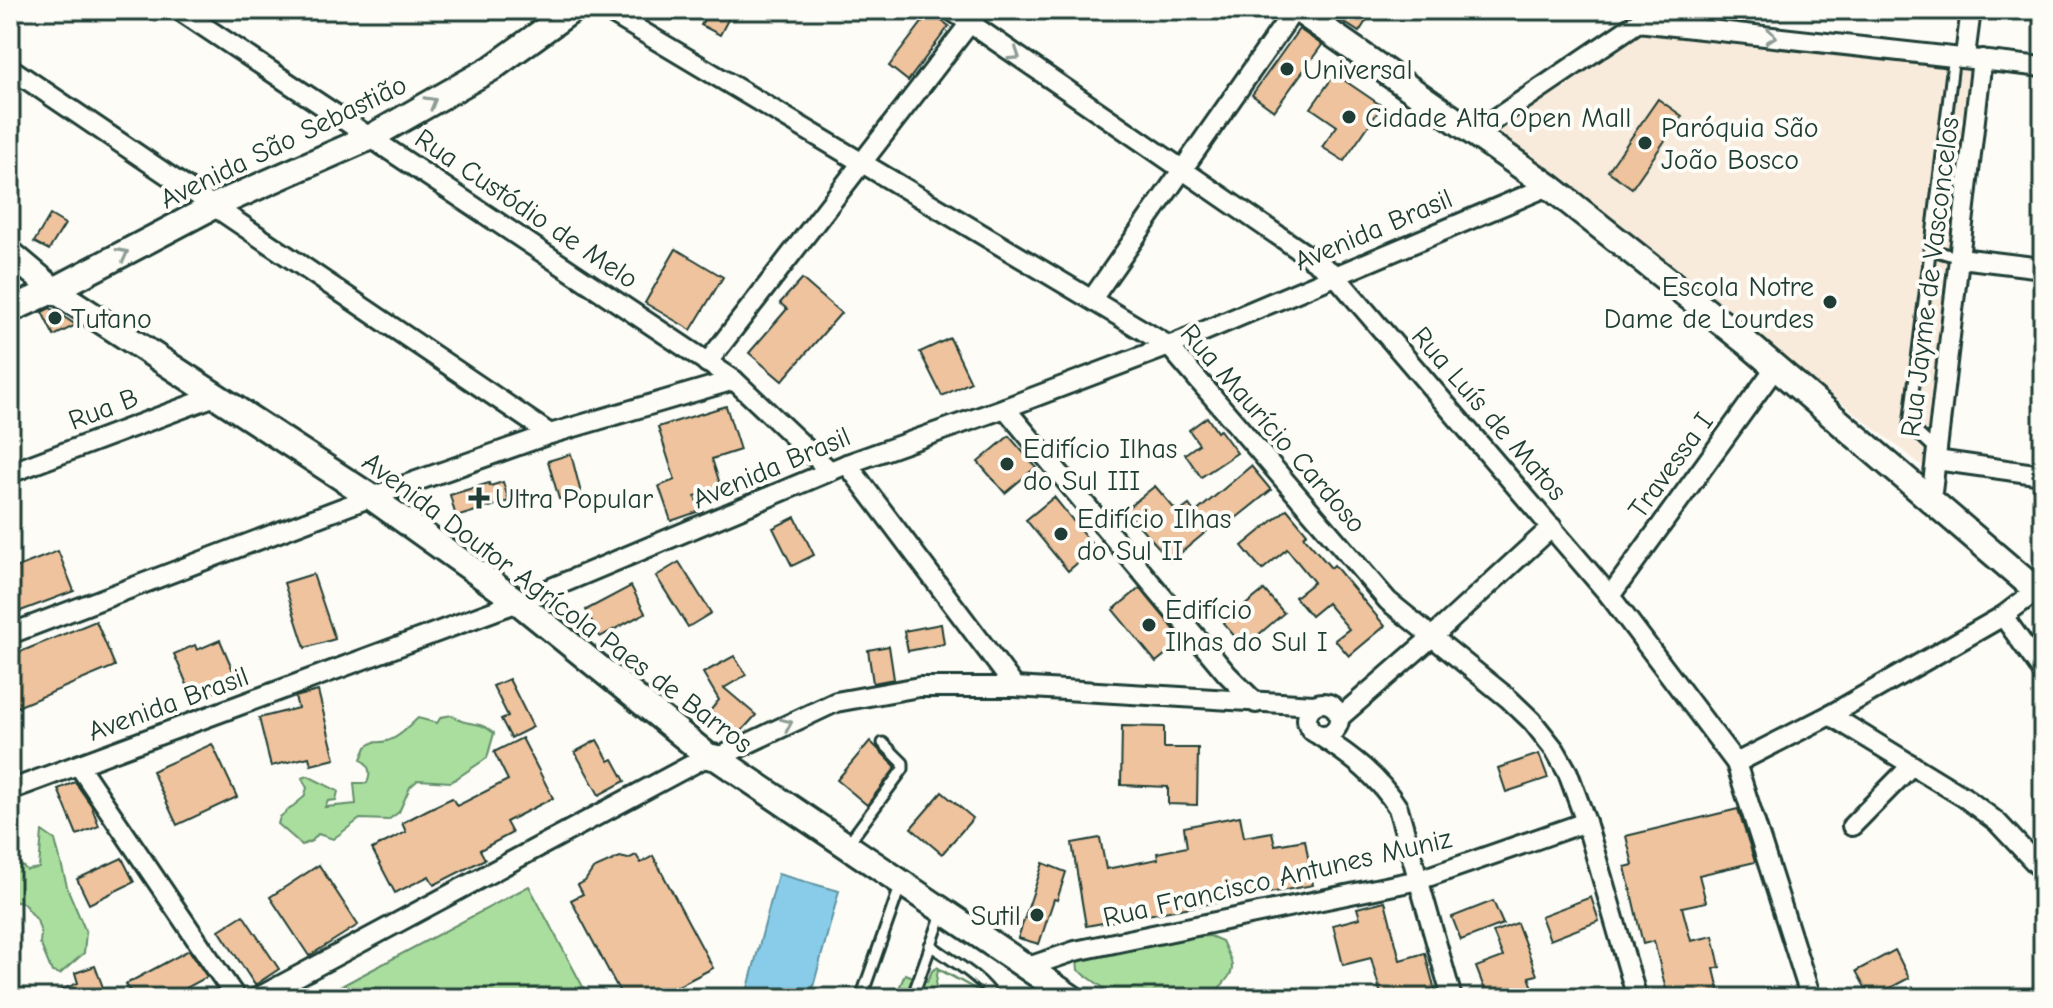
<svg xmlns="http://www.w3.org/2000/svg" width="2053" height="1008" font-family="'Comic Neue',sans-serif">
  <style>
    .built { fill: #f8ebdc }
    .green { fill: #aade9f; stroke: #648e6a; stroke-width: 2 }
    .water { fill: #88cce9; stroke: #5e93a1; stroke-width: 2 }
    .building { fill: #eec39d; stroke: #1f3d34; stroke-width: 2 }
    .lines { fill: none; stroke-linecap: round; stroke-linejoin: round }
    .service-casing { stroke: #1f3d34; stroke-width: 15 }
    .minor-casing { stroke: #1f3d34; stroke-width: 24 }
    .tertiary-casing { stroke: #1f3d34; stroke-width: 30 }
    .service { stroke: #fdfcf7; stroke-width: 9 }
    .minor { stroke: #fdfcf7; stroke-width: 18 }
    .tertiary { stroke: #fdfcf7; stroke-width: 24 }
    .oneway { stroke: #8e9c96 }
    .poi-dot { fill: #1f3d34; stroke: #fdfcf7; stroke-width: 3 }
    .labels { text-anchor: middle; stroke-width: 8; stroke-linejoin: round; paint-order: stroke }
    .poi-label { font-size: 28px; fill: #1f3d34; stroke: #fdfcf7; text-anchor: start }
    .street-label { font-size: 28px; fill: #1f3d34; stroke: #fdfcf7 }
  </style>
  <rect width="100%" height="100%" fill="#fdfcf7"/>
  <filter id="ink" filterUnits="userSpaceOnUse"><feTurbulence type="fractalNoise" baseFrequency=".0125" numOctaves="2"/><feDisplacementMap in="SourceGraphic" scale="16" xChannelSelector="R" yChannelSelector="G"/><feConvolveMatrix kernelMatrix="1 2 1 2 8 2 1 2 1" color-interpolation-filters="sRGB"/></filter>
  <g filter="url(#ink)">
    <!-- built -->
    <polygon class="built" points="1646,29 1975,66 1929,471 1496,132"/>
    <!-- green -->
    <g class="green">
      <path d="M452,715C467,728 476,718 494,733L487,758L451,782L418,780L410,787L399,812L388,820L360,819L333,839L318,834L312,841L302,845L278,824L280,817L304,797L307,788L302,778L308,776L338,791L336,800L328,801L325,807L356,804L354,783H367C372,773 369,766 361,759L366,747L374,742C394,744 404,731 418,718L437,723L441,717Z"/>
      <polygon points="42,831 55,840 68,890 86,932 84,953 60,974 52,972 40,943 41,933 37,920 23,903 10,901 10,855 27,870 39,868"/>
      <polygon points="529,886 589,998 319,998"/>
      <path d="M1210,936L1222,941C1234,967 1239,969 1216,991L1221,998H1126L1111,993L1078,970L1077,960L1088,954L1178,938Z"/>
      <polygon points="937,967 977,990 938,969 934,998 895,998 905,974 927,982 932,971"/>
    </g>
    <!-- water -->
    <polygon class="water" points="778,874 839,891 810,998 771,998 747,992"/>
    <!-- building -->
    <g class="building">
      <polygon points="709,10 733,10 720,35 701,25"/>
      <polygon points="1325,10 1373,10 1359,32"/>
      <polygon points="930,12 949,26 908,81 889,66"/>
      <polygon points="1299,29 1322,45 1274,111 1252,95"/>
      <polygon points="1335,74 1382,106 1344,161 1322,147 1337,126 1311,108"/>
      <polygon points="1658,99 1682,116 1632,188 1608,171"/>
      <polygon points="50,215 65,224 49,250 34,242"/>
      <polygon points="676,249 723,277 691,330 645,303"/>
      <polygon points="802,279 841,313 782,381 749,353 787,309 780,303"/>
      <polygon points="50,308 76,325 54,336 42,312"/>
      <polygon points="950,338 971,382 942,396 920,352"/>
      <polygon points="726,406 740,450 712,459 721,487 695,496 700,511 671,521 659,486 675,480 658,427"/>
      <polygon points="1207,417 1217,432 1220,430 1237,453 1201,477 1185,454 1199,444 1189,430"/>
      <polygon points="1009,436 1036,467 1005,493 978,462"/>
      <polygon points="571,454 581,493 559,499 548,461"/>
      <polygon points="1251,466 1271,490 1225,527 1219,521 1171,561 1125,510 1155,486 1178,513 1189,505 1195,513"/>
      <polygon points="503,482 509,501 456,517 450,495 489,483 490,486"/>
      <polygon points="1054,497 1095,548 1068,571 1026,520"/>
      <polygon points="1287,509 1307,533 1303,536 1331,568 1334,565 1385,626 1349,656 1335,640 1349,629 1327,603 1311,616 1295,597 1314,582 1287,549 1262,570 1242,546"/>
      <polygon points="795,517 814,555 792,566 773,528"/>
      <polygon points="58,551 74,591 10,615 10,570"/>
      <polygon points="679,562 711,613 688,627 656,576"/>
      <polygon points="313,574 335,639 305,648 284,583"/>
      <polygon points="631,586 645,613 600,637 586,610"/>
      <polygon points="1140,588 1183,640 1156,662 1113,610"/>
      <polygon points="1264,590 1284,613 1244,647 1223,623"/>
      <polygon points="96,621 115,666 10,710 10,656"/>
      <polygon points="941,624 944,644 908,651 904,631"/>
      <polygon points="220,640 238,682 194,701 174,654 195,645 197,650"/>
      <polygon points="889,646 894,679 873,683 868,650"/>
      <polygon points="734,656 746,675 724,688 756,715 738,735 710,711 719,700 703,673"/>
      <polygon points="509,679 533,727 511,738 501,719 508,716 493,686"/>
      <polygon points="318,691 335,759 311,765 309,757 271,766 259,718 298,708 295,697"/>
      <polygon points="1122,726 1164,727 1164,748 1198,748 1197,805 1168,804 1168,787 1121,785"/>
      <polygon points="522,738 553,798 506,822 512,833 480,850 485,859 434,885 429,876 395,893 372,849 406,832 402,823 427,810 452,798 457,806 508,780 494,752"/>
      <polygon points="597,740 609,761 613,759 625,781 599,795 575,752"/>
      <polygon points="870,741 896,767 867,805 837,780"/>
      <polygon points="212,744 237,797 177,825 152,771"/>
      <polygon points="1539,754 1548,778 1506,792 1498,768"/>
      <polygon points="75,782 91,805 99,826 77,835 58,789"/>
      <polygon points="942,792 973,818 942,854 911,828"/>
      <polygon points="1738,809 1755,862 1699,875 1706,902 1682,907 1691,941 1713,936 1720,967 1714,969 1721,998 1668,998 1654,941 1643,944 1625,867 1633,865 1626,836"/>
      <polygon points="1240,816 1244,837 1272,832 1275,845 1305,840 1313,885 1086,926 1072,843 1100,838 1106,869 1158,859 1157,853 1187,847 1184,827"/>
      <polygon points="636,855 641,863 653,856 713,968 655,998 623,998 571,900 583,894 578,885 585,881 593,869 620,857 628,859"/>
      <polygon points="122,858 134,882 89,904 77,879"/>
      <polygon points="1043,863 1066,872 1057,900 1054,899 1039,944 1018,938"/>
      <polygon points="319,865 358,925 309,956 270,897"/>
      <polygon points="1591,897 1599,921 1550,940 1541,916"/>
      <polygon points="1385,901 1400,960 1425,953 1437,998 1382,998 1371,958 1343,965 1333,925 1360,918 1357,908"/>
      <polygon points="1493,901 1503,924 1461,940 1452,917"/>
      <polygon points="243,915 279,969 255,985 219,930"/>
      <polygon points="1517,923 1537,975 1529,977 1537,998 1488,998 1476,967 1503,957 1493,932"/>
      <polygon points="189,950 207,977 168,998 134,998 126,984"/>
      <polygon points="1895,950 1909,978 1871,998 1856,971"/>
      <polygon points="95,966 107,998 42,998 78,983 75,973"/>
    </g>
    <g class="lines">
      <!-- service casing -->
      <g class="service-casing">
        <g id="service">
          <polyline points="1929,249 1960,258"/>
          <polyline points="1937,451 1909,425 1954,55"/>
          <polyline points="847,845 903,769 903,763 883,743"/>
          <path d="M930,945C946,957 987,980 993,998"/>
          <polyline points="861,998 901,884"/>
          <polyline points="912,998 943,911"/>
        </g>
      </g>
      <!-- minor casing -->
      <g class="minor-casing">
        <g id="minor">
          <polyline points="179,10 734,380 830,471"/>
          <polyline points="606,10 1169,346 1388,601 1509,699 1532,721 1555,750 1568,773 1586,822 1637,998"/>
          <polyline points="951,10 1334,274 1610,596 1736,763 1811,998"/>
          <polyline points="1638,22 2043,67"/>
          <polyline points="1965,56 1971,10"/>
          <polyline points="10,68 550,434"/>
          <polyline points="1476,132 1656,10"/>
          <polyline points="1960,258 2043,268"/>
          <polyline points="1092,299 1294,10"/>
          <polyline points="707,363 980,10"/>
          <polyline points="1005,408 1227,674 1256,703"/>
          <polyline points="1936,460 2043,475"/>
          <polyline points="847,464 1015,687"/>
          <polyline points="10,473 215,396"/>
          <polyline points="1931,501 1982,59"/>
          <polyline points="1610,596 1775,368"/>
          <polyline points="2003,616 2043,672"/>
          <polyline points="10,634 371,497 550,434 734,380"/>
          <circle cx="1323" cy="719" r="16"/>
          <polyline points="1830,715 1964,797 1997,822 2043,871"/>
          <polyline points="1340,717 1432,637 1552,527"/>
          <path d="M1320,736C1351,756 1378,776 1398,808L1452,998"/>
          <polyline points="717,758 836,702 919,687 1015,687 1314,705"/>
          <polyline points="1736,763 1830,715 2003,616 2036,591"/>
          <polyline points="79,766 236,998"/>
          <polyline points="10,790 518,602 847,464 1005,408 1169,346 1549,186"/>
          <polyline points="1852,826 1912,765"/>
          <polyline points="1025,968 1075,951 1419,880 1586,822"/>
          <polyline points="257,998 708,756"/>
        </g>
      </g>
      <!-- tertiary casing -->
      <g class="tertiary-casing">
        <g id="tertiary">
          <polyline points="1298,10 1549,186 1747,343 2043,596"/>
          <polyline points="10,253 54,290 371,497 518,602 708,756 717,758 1072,998"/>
          <polyline points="10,310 54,290 214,206 371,137 492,68 572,10"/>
        </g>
      </g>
      <!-- service -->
      <use href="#service" class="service"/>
      <!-- minor -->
      <use href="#minor" class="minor"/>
      <!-- tertiary -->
      <use href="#tertiary" class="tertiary"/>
    </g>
    <!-- one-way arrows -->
    <defs><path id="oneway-chevron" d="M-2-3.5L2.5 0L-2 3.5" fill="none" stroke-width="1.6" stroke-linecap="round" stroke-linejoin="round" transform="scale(2)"/></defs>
    <g class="oneway">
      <use href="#oneway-chevron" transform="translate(1771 36) rotate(6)"/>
      <use href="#oneway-chevron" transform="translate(1015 55) rotate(34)"/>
      <use href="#oneway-chevron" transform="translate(431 102) rotate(-30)"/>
      <use href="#oneway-chevron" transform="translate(123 254) rotate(-28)"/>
      <use href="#oneway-chevron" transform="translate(787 724) rotate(-24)"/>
    </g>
  </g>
  <!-- markers -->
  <g class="poi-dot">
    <circle cx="1287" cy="69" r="8"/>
    <circle cx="1349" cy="117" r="8"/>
    <circle cx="1645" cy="143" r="8"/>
    <circle cx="1830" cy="302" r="8"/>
    <circle cx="55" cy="318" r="8"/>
    <circle cx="1007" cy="464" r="8"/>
    <path d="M475 486h8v8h8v8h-8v8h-8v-8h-8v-8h8z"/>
    <circle cx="1061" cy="534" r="8"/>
    <circle cx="1149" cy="625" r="8"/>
    <circle cx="1037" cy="915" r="8"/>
  </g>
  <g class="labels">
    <!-- poi labels -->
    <g class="poi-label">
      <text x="1303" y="79">Universal</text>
      <text x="1365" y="127">Cidade Alta Open Mall</text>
      <text x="1661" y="137">Paróquia São<tspan x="1661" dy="32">João Bosco</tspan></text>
      <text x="1814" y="296" text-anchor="end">Escola Notre<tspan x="1814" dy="32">Dame de Lourdes</tspan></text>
      <text x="71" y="328">Tutano</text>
      <text x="1023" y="458">Edifício Ilhas<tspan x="1023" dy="32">do Sul III</tspan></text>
      <text x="495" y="508">Ultra Popular</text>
      <text x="1077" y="528">Edifício Ilhas<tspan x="1077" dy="32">do Sul II</tspan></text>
      <text x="1165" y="619">Edifício<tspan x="1165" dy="32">Ilhas do Sul I</tspan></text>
      <text x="1021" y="925" text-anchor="end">Sutil</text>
    </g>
    <!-- street labels -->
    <g class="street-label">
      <text transform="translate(283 141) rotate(-26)" y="10">Avenida São Sebastião</text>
      <text transform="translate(527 208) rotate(34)" y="10">Rua Custódio de Melo</text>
      <text transform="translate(1373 229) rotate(-23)" y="10">Avenida Brasil</text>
      <text transform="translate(1929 277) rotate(-83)" y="10">Rua Jayme de Vasconcelos</text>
      <text transform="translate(103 408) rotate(-21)" y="10">Rua B</text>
      <text transform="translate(1490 413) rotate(49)" y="10">Rua Luís de Matos</text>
      <text transform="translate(1274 428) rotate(49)" y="10">Rua Maurício Cardoso</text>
      <text transform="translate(1670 465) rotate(-54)" y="10">Travessa I</text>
      <text transform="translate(771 467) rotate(-23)" y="10">Avenida Brasil</text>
      <text transform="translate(558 602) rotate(37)" y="10">Avenida Doutor Agrícola Paes de Barros</text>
      <text transform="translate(168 703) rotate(-20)" y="10">Avenida Brasil</text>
      <text transform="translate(1277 877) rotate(-13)" y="10">Rua Francisco Antunes Muniz</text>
    </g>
  </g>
  <!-- margin -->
  <rect width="2053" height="1008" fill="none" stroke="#fdfcf7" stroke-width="40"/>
  <rect x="20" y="20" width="2013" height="968" fill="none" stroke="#1f3d34" stroke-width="3" filter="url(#ink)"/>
</svg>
